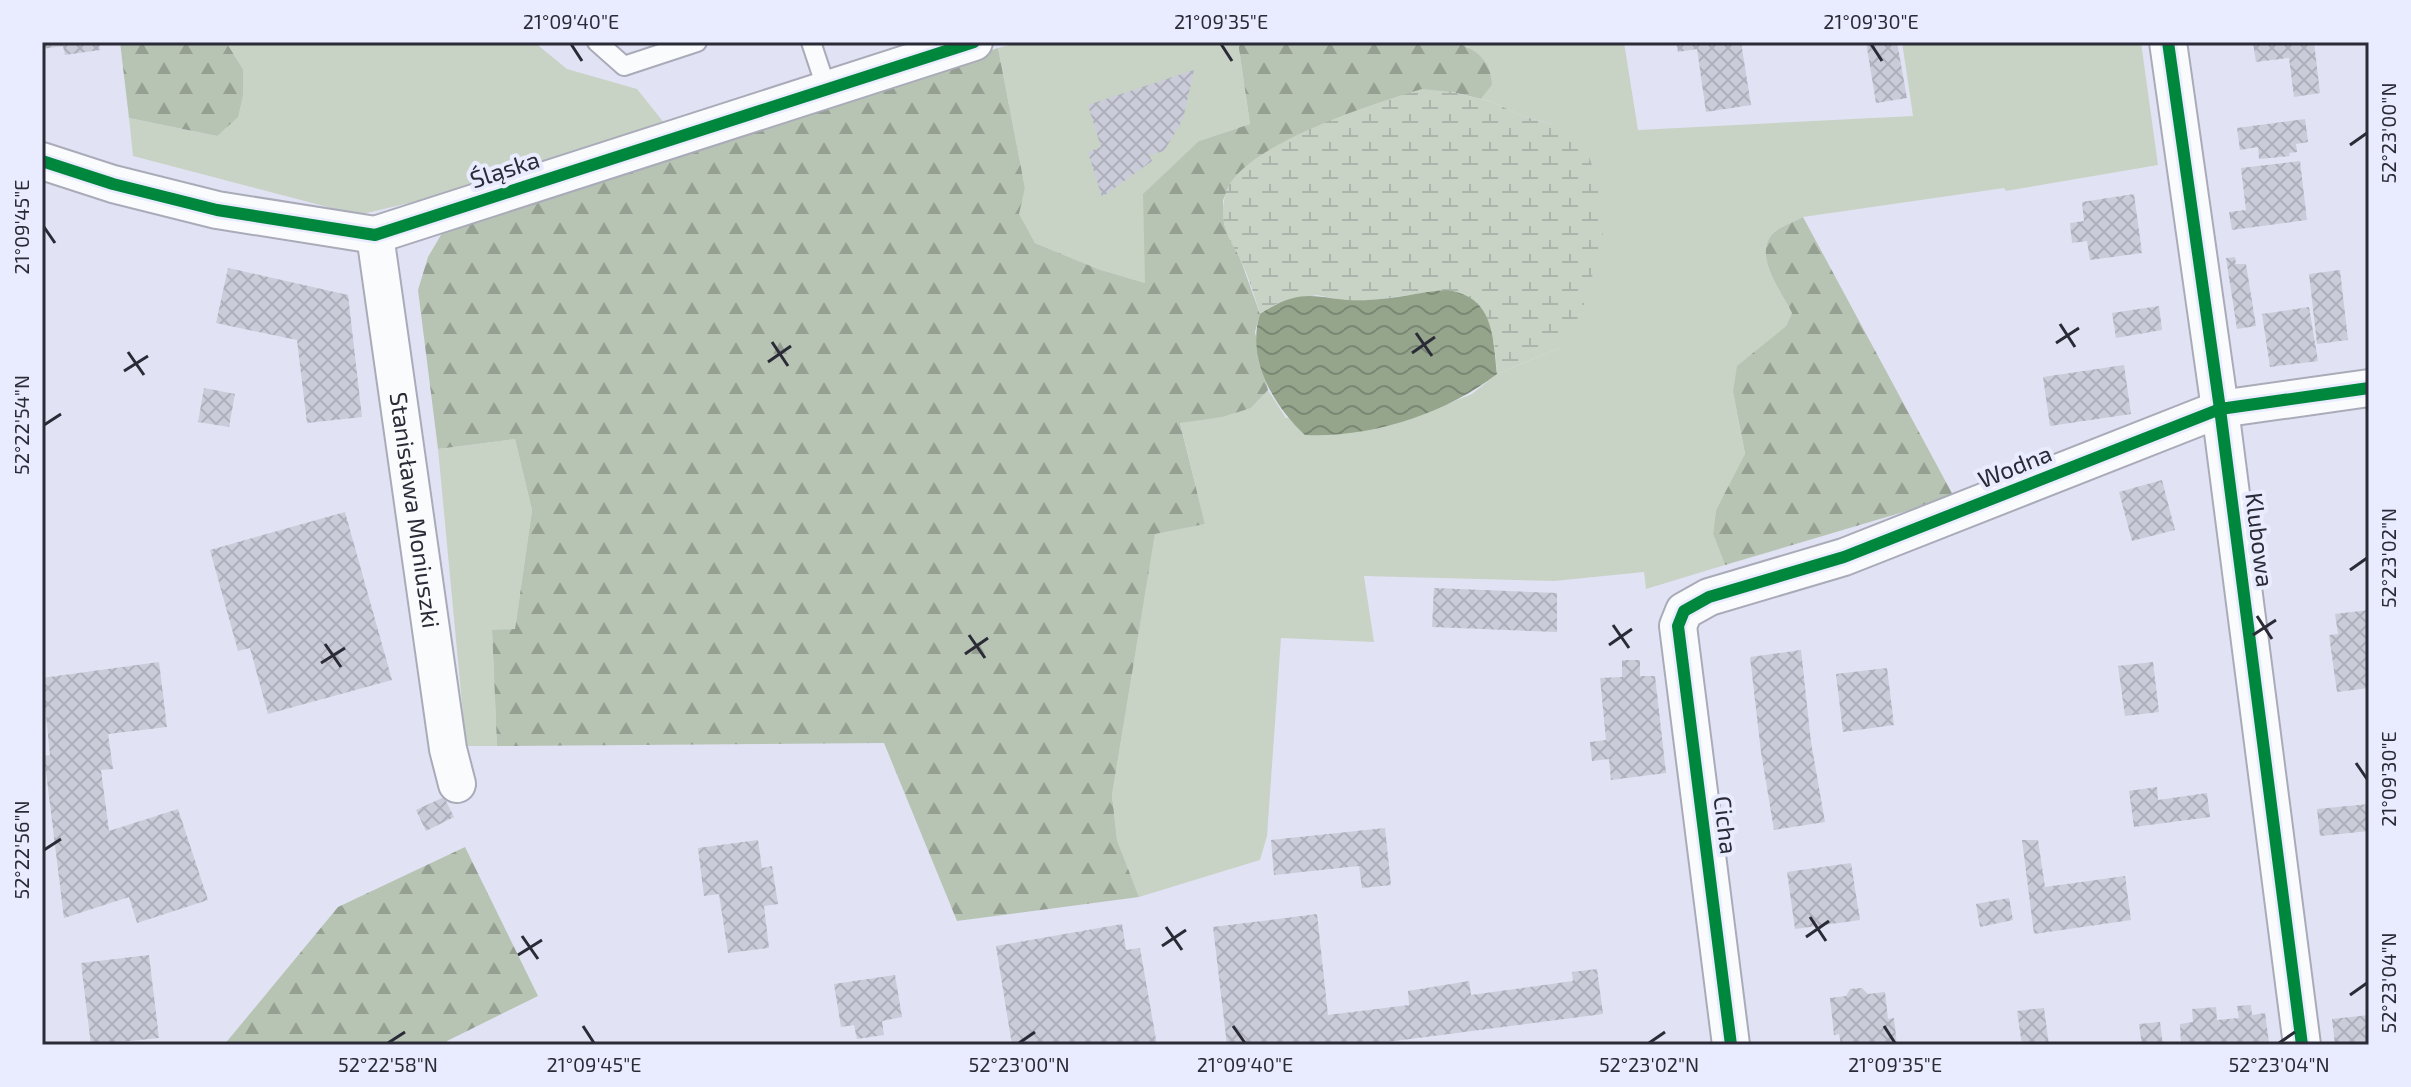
<svg xmlns="http://www.w3.org/2000/svg" width="2411" height="1087" font-family="'Exo 2',sans-serif">
  <style>
    .grass { fill: #c8d3c6 }
    .forest { fill: url(#forest-firs) }
    .wetland { fill: url(#wetland-marsh) }
    .water { fill: url(#water-waves) }
    .building { fill: url(#building-cross-hatch) }
    .lines { fill: none; stroke-linecap: round; stroke-linejoin: round }
    .service-casing { stroke: #aaabb9; stroke-width: 22 }
    .minor-casing { stroke: #aaabb9; stroke-width: 40 }
    .service { stroke: #fafbfd; stroke-width: 18 }
    .minor { stroke: #fafbfd; stroke-width: 36 }
    .cycleway-casing { stroke: #e9ebfe; stroke-width: 17 }
    .cycleway { stroke: #00873e; stroke-width: 12 }
    .ticks { fill: none; stroke: #2a2b37; stroke-width: 3 }
    .labels { text-anchor: middle; stroke-width: 8; stroke-linejoin: round; paint-order: stroke }
    .street-label { font-size: 24px; fill: #2a2b37; stroke: #e9ebfe }
    .neatline { fill: none; stroke: #2a2b37; stroke-width: 3 }
    .ticks-label { font-size: 20px; text-anchor: middle; fill: #2a2b37 }
  </style>
  <defs>
    <pattern id="forest-firs" width="22" height="20" patternUnits="userSpaceOnUse" patternTransform="scale(2)"><rect width="22" height="20" fill="#b7c4b3"/><path d="M5 1l3.5 6h-7zM16 11l3.5 6h-7z" fill="#959f92"/></pattern>
    <pattern id="wetland-marsh" width="20" height="14" patternUnits="userSpaceOnUse" patternTransform="scale(2)"><rect width="20" height="14" fill="#c8d3c6"/><path d="M1 5h8M5 5V1M11 12h8M15 12V8" fill="none" stroke="#acb5ab"/></pattern>
    <pattern id="water-waves" width="16" height="10" patternUnits="userSpaceOnUse" patternTransform="scale(2)"><rect width="16" height="10" fill="#95a58c"/><path d="M0 5q4-4 8 0t8 0" fill="none" stroke="#7a8773"/></pattern>
    <pattern id="building-cross-hatch" width="8" height="8" patternUnits="userSpaceOnUse" patternTransform="scale(2)"><rect width="8" height="8" fill="#caccd9"/><path d="M0 0l8 8M0 8l8-8" fill="none" stroke="#aeafbb"/></pattern>
  </defs>
  <rect width="100%" height="100%" fill="#e1e3f4"/>
  <!-- grass -->
  <g class="grass">
    <polygon points="226,42 534,42 567,69 637,89 665,124 418,201 358,215 133,156 129,118 217,136 243,69"/>
    <polygon points="1021,42 1238,42 1250,124 1199,141 1145,283 1098,269 1035,243 1018,214 1025,188 998,48"/>
    <path d="M1454,42H1624L1638,130L1913,116L1902,42H2141L2158,165L2006,191L2004,188L1803,217C1796,221 1787,224 1780,228C1747,248 1780,289 1792,313L1786,326L1767,342L1733,392L1745,455L1716,510L1713,534L1725,565L1646,589L1644,572L1554,581L1364,576L1374,642L1281,638L1267,836L1260,860L1139,897L1117,840L1112,795L1155,533L1205,524L1180,422L1223,417L1251,408L1268,390L1286,418L1430,411L1472,394L1497,374L1559,348L1552,124L1522,116L1493,102L1481,99L1492,85L1468,47Z"/>
    <polygon points="515,439 532,510 515,629 492,631 497,746 466,746 438,449"/>
  </g>
  <!-- forest -->
  <g class="forest">
    <polygon points="120,42 226,42 243,69 243,95 238,117 217,136 129,118"/>
    <path d="M1238,42H1454C1476,49 1491,60 1492,85L1481,99L1452,92L1231,183L1223,200L1224,224L1240,258L1260,314L1255,332L1268,390L1251,408L1223,417L1180,423L1205,524L1155,534L1112,795L1117,840L1139,897L957,921L884,743L497,746L492,630L515,629L532,510L515,439L438,449L418,290L428,257L445,228L998,48L1025,188L1019,214L1035,243L1098,269L1145,283L1143,194L1199,141L1250,124Z"/>
    <path d="M1803,217L1954,497L1725,565L1713,534L1716,510L1745,454L1733,392L1737,366L1786,326L1792,313C1780,289 1747,248 1780,228C1787,224 1796,221 1803,217Z"/>
    <polygon points="465,847 538,996 447,1041 448,1045 224,1045 338,907"/>
  </g>
  <!-- wetland -->
  <path class="wetland" d="M1422,89L1452,92L1493,102L1522,116L1552,124L1584,144L1600,186L1603,238L1585,302L1571,332L1559,348L1497,374L1494,342L1445,290L1373,300L1346,301L1317,295L1276,304L1260,314C1254,295 1248,274 1239,257C1234,246 1226,236 1224,223C1222,210 1223,194 1231,182C1262,139 1372,104 1422,89Z"/>
  <!-- water -->
  <path class="water" d="M1445,290C1493,295 1493,334 1497,374C1445,414 1371,438 1305,435C1273,406 1246,358 1260,314C1308,282 1320,303 1369,300C1394,299 1420,292 1445,290Z"/>
  <!-- building -->
  <g class="building">
    <polygon points="42,42 99,42 100,50 65,55 63,46 42,49"/>
    <polygon points="1676,42 1741,42 1751,105 1706,112 1697,49 1678,52"/>
    <polygon points="1866,42 1897,42 1907,98 1876,103"/>
    <polygon points="2314,42 2320,93 2294,97 2289,58 2256,62 2253,43"/>
    <polygon points="1194,70 1183,119 1164,151 1149,155 1152,161 1102,197 1088,152 1101,147 1088,105"/>
    <polygon points="2305,119 2308,142 2296,144 2297,152 2289,153 2290,156 2259,159 2258,147 2240,150 2237,128"/>
    <polygon points="2300,161 2307,220 2232,230 2229,212 2246,210 2241,168"/>
    <polygon points="2134,194 2142,253 2090,260 2087,241 2072,243 2070,223 2084,221 2082,202"/>
    <polygon points="2235,257 2236,264 2246,264 2256,326 2237,329 2226,258"/>
    <polygon points="228,268 348,295 362,417 307,423 297,340 216,323"/>
    <polygon points="2340,270 2348,340 2317,344 2309,274"/>
    <polygon points="2159,306 2162,330 2116,338 2112,313"/>
    <polygon points="2309,307 2318,361 2270,367 2262,314"/>
    <polygon points="2124,365 2131,414 2050,426 2043,377"/>
    <polygon points="204,388 235,394 229,427 198,422"/>
    <polygon points="2162,480 2175,530 2132,541 2119,492"/>
    <polygon points="345,512 392,680 268,714 250,648 238,651 210,550"/>
    <polygon points="1434,588 1557,593 1557,632 1432,627"/>
    <polygon points="2369,610 2369,688 2337,692 2329,635 2338,634 2335,614"/>
    <polygon points="1801,650 1811,742 1825,822 1774,830 1761,752 1750,657"/>
    <polygon points="1622,660 1640,660 1640,676 1655,676 1666,773 1611,780 1609,759 1592,761 1590,742 1606,740 1600,678 1622,677"/>
    <polygon points="159,662 167,727 108,734 113,769 101,770 109,831 178,809 208,900 137,923 129,897 64,918 44,756 50,755 42,678"/>
    <polygon points="2153,662 2159,712 2125,716 2118,666"/>
    <polygon points="1887,668 1894,725 1843,732 1836,674"/>
    <polygon points="2157,787 2158,800 2207,793 2210,817 2134,827 2129,791"/>
    <polygon points="444,797 454,817 426,831 416,810"/>
    <polygon points="2369,804 2369,831 2320,836 2317,809"/>
    <polygon points="1385,828 1391,885 1362,888 1359,866 1274,875 1271,840"/>
    <polygon points="758,840 762,868 772,866 778,904 764,906 769,948 728,953 719,894 704,896 698,848"/>
    <polygon points="2022,840 2038,840 2045,887 2125,876 2131,920 2034,934"/>
    <polygon points="1851,863 1860,920 1795,929 1787,872"/>
    <polygon points="2009,898 2013,920 1980,927 1976,904"/>
    <polygon points="1317,914 1328,1015 1409,1005 1408,991 1469,981 1471,995 1573,981 1572,972 1597,969 1603,1014 1364,1045 1227,1045 1213,927"/>
    <polygon points="1122,924 1126,950 1140,948 1157,1045 1012,1045 996,946"/>
    <polygon points="149,955 159,1038 91,1045 81,963"/>
    <polygon points="895,975 902,1017 882,1021 884,1035 857,1039 854,1025 841,1027 834,984"/>
    <polygon points="1862,988 1868,994 1885,992 1888,1019 1894,1018 1897,1045 1841,1045 1839,1034 1834,1035 1830,998 1846,996 1850,989"/>
    <polygon points="2251,1005 2252,1015 2265,1013 2269,1042 2181,1045 2180,1024 2193,1022 2192,1009 2216,1007 2217,1020 2239,1018 2237,1006"/>
    <polygon points="2044,1008 2049,1045 2022,1045 2017,1011"/>
    <polygon points="2369,1015 2369,1045 2335,1045 2332,1019"/>
    <polygon points="2160,1022 2163,1045 2142,1045 2139,1024"/>
  </g>
  <g class="lines">
    <!-- service casing -->
    <g class="service-casing">
      <g id="service">
        <polyline points="597,42 624,66 697,42"/>
        <polyline points="811,42 827,90"/>
      </g>
    </g>
    <!-- minor casing -->
    <g class="minor-casing">
      <g id="minor">
        <polyline points="2168,42 2220,409 2302,1045"/>
        <polyline points="42,161 113,184 217,210 375,235 974,42"/>
        <path id="s1" d="M375,235L448,749L457,784"/>
        <polyline points="1731,1045 1678,626 1684,611 1709,597 1844,557 2220,409 2369,388"/>
      </g>
    </g>
    <!-- service -->
    <use href="#service" class="service"/>
    <!-- minor -->
    <use href="#minor" class="minor"/>
    <!-- cycleway casing -->
    <g class="cycleway-casing">
      <g id="cycleway">
        <polyline points="2168,42 2220,409 2302,1045"/>
        <polyline points="42,161 113,184 217,210 375,235 974,42"/>
        <polyline points="1731,1045 1678,626 1684,611 1709,597 1844,557 2220,409 2369,388"/>
      </g>
    </g>
    <!-- cycleway -->
    <use href="#cycleway" class="cycleway"/>
  </g>
  <!-- ticks -->
  <path class="ticks" d="M571,44L582,61M1221,44L1232,61M1871,44L1882,61M2350,145L2367,133M44,227L55,243M2060,324L2075,347M1416,333L1432,356M772,342L788,366M2056,343L2079,328M128,352L144,375M1412,353L1435,337M768,362L791,346M124,371L148,356M44,425L61,414M2350,570L2367,558M2257,616L2272,639M1613,625L1629,648M969,635L985,658M2253,635L2276,620M325,644L341,667M1609,645L1632,629M965,654L988,638M321,663L345,648M2356,763L2367,779M44,850L61,839M1810,917L1826,941M1166,927L1182,950M522,936L538,959M1806,937L1829,921M1162,946L1186,930M518,955L542,940M2350,995L2367,983M583,1026L594,1043M1233,1026L1245,1043M1884,1026L1895,1043M388,1043L405,1032M1019,1043L1035,1032M1649,1043L1665,1032M2279,1043L2295,1032"/>
  <g class="labels">
    <!-- street labels -->
    <g class="street-label">
      <text transform="translate(505 170) rotate(-18)" y="8">Śląska</text>
      <text transform="translate(2015 467) rotate(-22)" y="8">Wodna</text>
      <text dy="8" stroke="none"><textPath href="#s1" startOffset="278">Stanisława Moniuszki</textPath></text>
      <text transform="translate(2259 540) rotate(83)" y="8">Klubowa</text>
      <text transform="translate(1725 825) rotate(83)" y="8">Cicha</text>
    </g>
  </g>
  <!-- border -->
  <rect width="2411" height="1087" fill="none" stroke="#e9ebfe" stroke-width="88"/>
  <rect x="44" y="44" width="2323" height="999" class="neatline"/>
  <g class="ticks-label">
    <text x="571" y="29">21°09'40"E</text>
    <text x="1221" y="29">21°09'35"E</text>
    <text x="1871" y="29">21°09'30"E</text>
    <text transform="translate(2389 133) rotate(-90)" y="7">52°23'00"N</text>
    <text transform="translate(22 227) rotate(-90)" y="7">21°09'45"E</text>
    <text transform="translate(22 425) rotate(-90)" y="7">52°22'54"N</text>
    <text transform="translate(2389 558) rotate(-90)" y="7">52°23'02"N</text>
    <text transform="translate(2389 779) rotate(-90)" y="7">21°09'30"E</text>
    <text transform="translate(22 850) rotate(-90)" y="7">52°22'56"N</text>
    <text transform="translate(2389 983) rotate(-90)" y="7">52°23'04"N</text>
    <text x="388" y="1072">52°22'58"N</text>
    <text x="594" y="1072">21°09'45"E</text>
    <text x="1019" y="1072">52°23'00"N</text>
    <text x="1245" y="1072">21°09'40"E</text>
    <text x="1649" y="1072">52°23'02"N</text>
    <text x="1895" y="1072">21°09'35"E</text>
    <text x="2279" y="1072">52°23'04"N</text>
  </g>
</svg>
